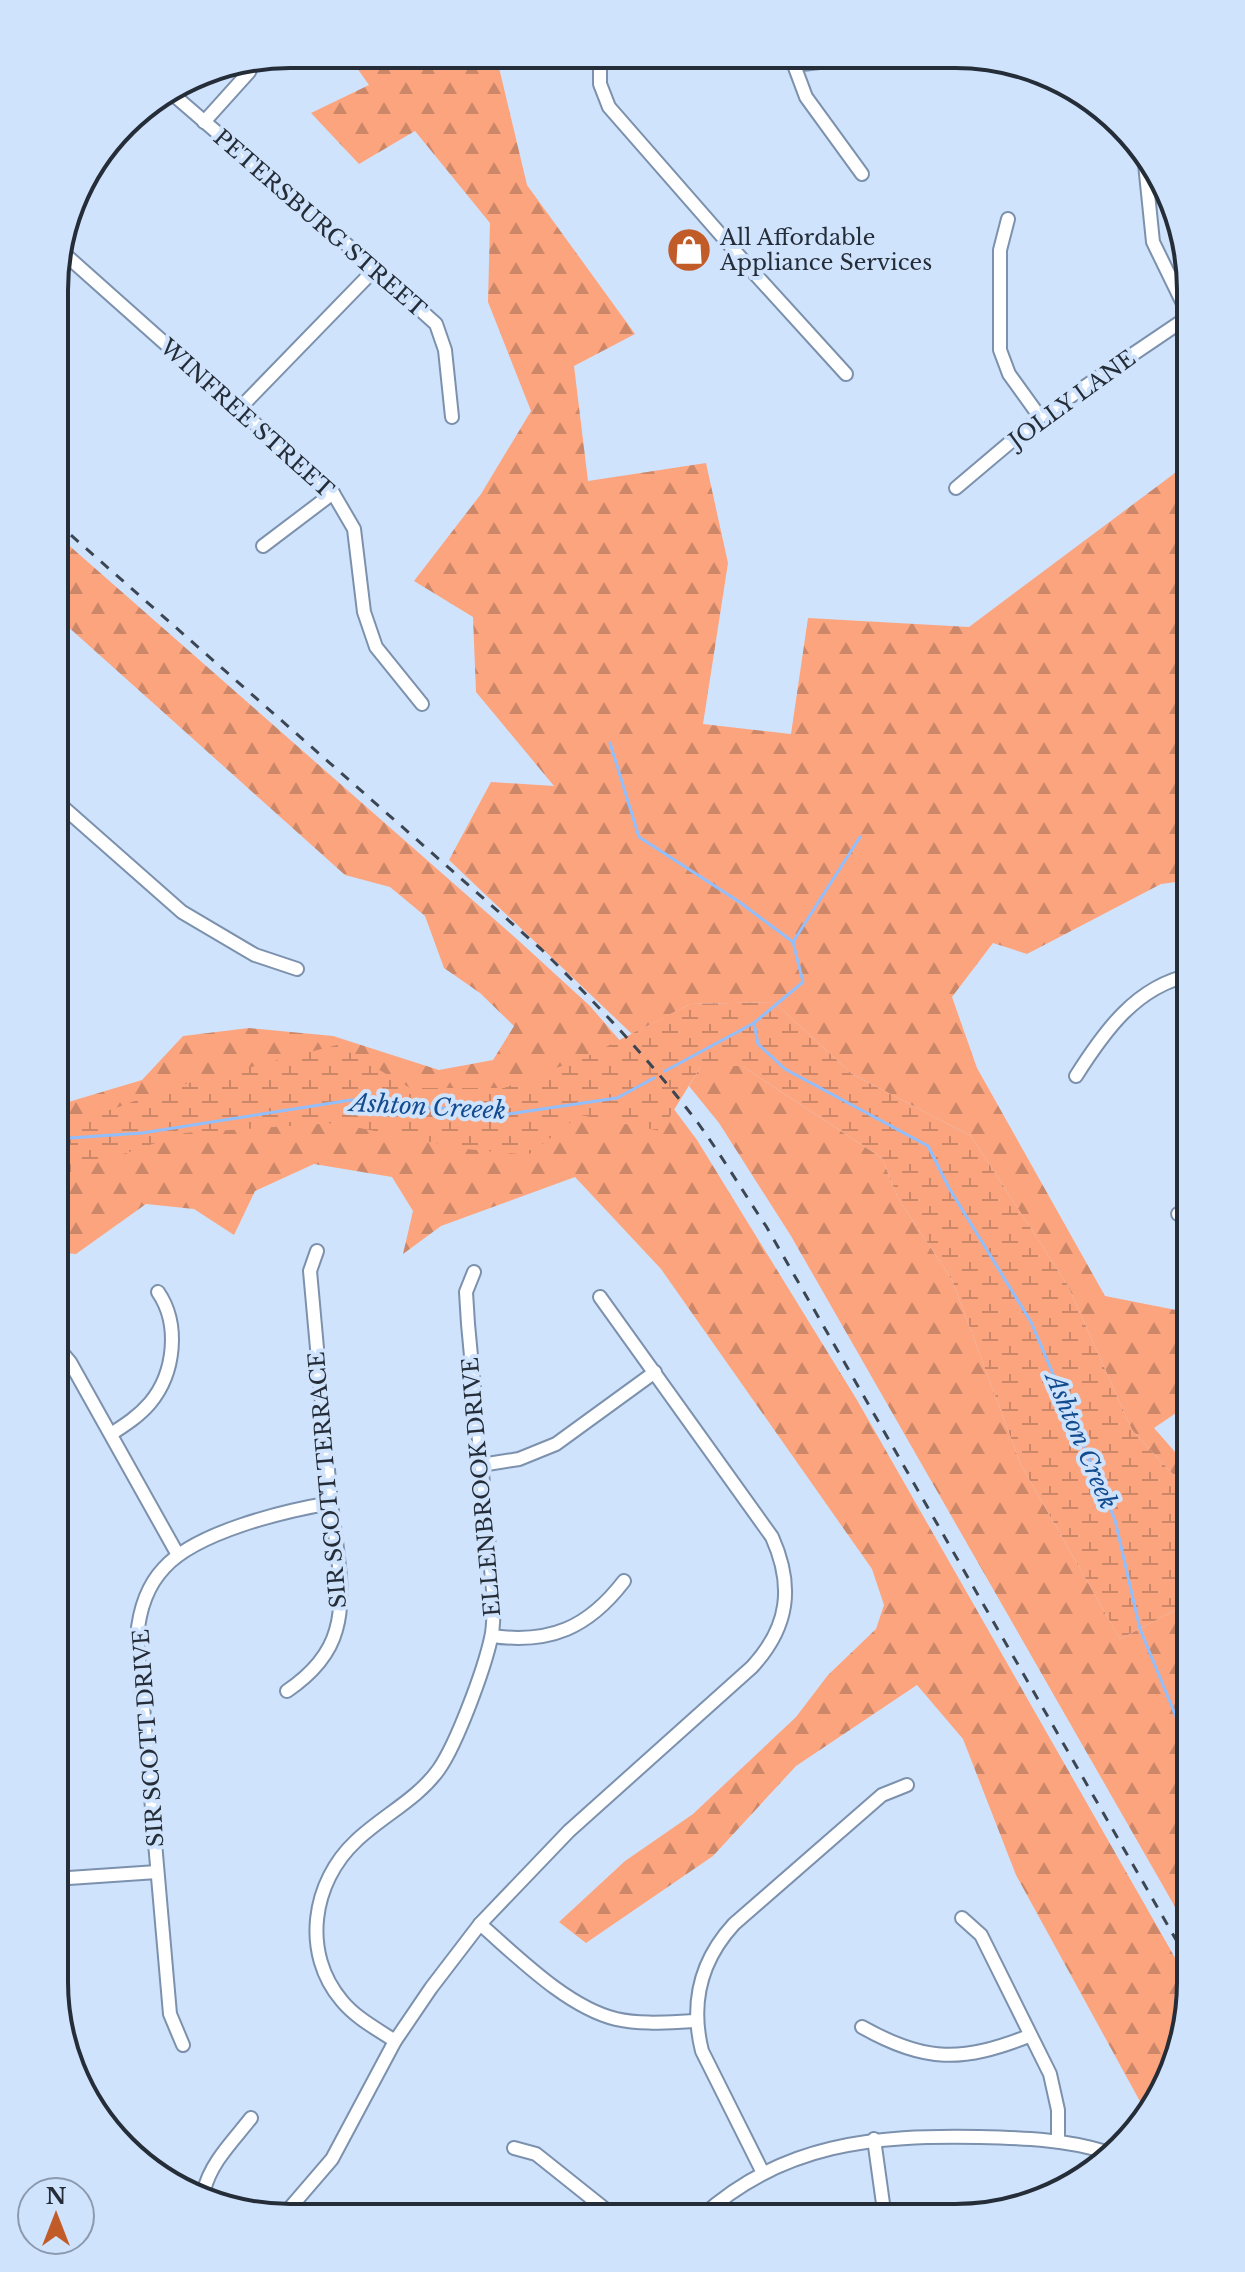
<svg xmlns="http://www.w3.org/2000/svg" width="1245" height="2272" font-family="'Libre Baskerville',serif">
  <style>
    .forest { fill: url(#forest-firs) }
    .wetland { fill: url(#wetland-marsh) }
    .lines { fill: none; stroke-linecap: round; stroke-linejoin: round }
    .stream { stroke: #91bffd; stroke-width: 3 }
    .minor-casing { stroke: #7c91ad; stroke-width: 16 }
    .minor { stroke: #fff; stroke-width: 12 }
    .rail { stroke: #3c4653; stroke-width: 3; stroke-dasharray: 10 10; stroke-linecap: butt }
    .labels { text-anchor: middle; stroke-width: 8; stroke-linejoin: round; paint-order: stroke }
    .street-label { font-size: 22px; fill: #242d38; stroke: #d0e3fc }
    .poi-label { font-size: 22px; fill: #242d38; stroke: #d0e3fc; text-anchor: start }
    .water-label { font-size: 24px; font-style: italic; fill: #124b8e; stroke: #d0e3fc }
    .rim { fill: none; stroke: #242d38; stroke-width: 4 }
  </style>
  <defs>
    <pattern id="forest-firs" width="22" height="20" patternUnits="userSpaceOnUse" patternTransform="scale(2)"><rect width="22" height="20" fill="#fca47e"/><path d="M5 1l3.5 6h-7zM16 11l3.5 6h-7z" fill="#cc8668"/></pattern>
    <pattern id="wetland-marsh" width="20" height="14" patternUnits="userSpaceOnUse" patternTransform="scale(2)"><rect width="20" height="14" fill="#fca47e"/><path d="M1 5h8M5 5V1M11 12h8M15 12V8" fill="none" stroke="#cc8668"/></pattern>
  </defs>
  <rect width="100%" height="100%" fill="#d0e3fc"/>
  <!-- forest -->
  <g class="forest">
    <polygon points="347,54 496,55 527,185 635,334 574,366 588,481 706,463 728,563 703,724 791,734 808,618 969,627 1191,461 1191,880 1161,884 1027,954 993,943 952,997 977,1068 1105,1296 1191,1313 1191,1403 1154,1428 1191,1470 1191,1494 1132,1430 1068,1286 971,1136 852,1074 774,1002 690,1004 632,1034 449,860 491,782 554,786 476,692 473,617 414,581 481,494 531,411 488,302 490,223 415,131 359,164 311,113 369,85"/>
    <polygon points="56,534 519,941 590,1006 641,1065 697,1140 857,1400 1190,1984 1190,1998 1173,2072 1148,2116 1016,1875 963,1739 917,1685 796,1766 713,1856 586,1943 559,1922 625,1861 693,1814 796,1717 828,1675 876,1629 884,1605 872,1569 661,1269 575,1177 441,1226 403,1254 413,1211 392,1177 314,1164 255,1191 234,1235 194,1209 146,1204 76,1254 55,1252 55,1106 142,1080 183,1036 249,1028 333,1036 439,1070 493,1060 514,1026 480,993 444,968 425,916 390,887 345,875 56,616"/>
    <polygon points="701,1066 742,1066 882,1158 898,1198 952,1280 1021,1465 1120,1639 1191,1602 1190,1933 791,1236 719,1123 689,1086"/>
  </g>
  <!-- wetland -->
  <polygon class="wetland" points="774,1002 852,1074 971,1136 1068,1286 1132,1430 1191,1494 1191,1602 1120,1639 1021,1465 952,1280 898,1198 882,1158 742,1066 701,1066 661,1131 580,1115 528,1155 466,1149 334,1123 185,1133 55,1177 55,1126 113,1109 169,1088 337,1045 410,1088 504,1088 590,1055 690,1004"/>
  <g class="lines">
    <!-- stream -->
    <g class="stream">
      <polyline points="610,743 639,837 738,901 793,942"/>
      <polyline points="754,1023 758,1044 785,1069 928,1146 949,1188 1031,1322 1115,1520 1140,1629 1191,1753"/>
      <polyline points="665,1071 754,1023 803,982 793,942 860,837"/>
      <polyline points="55,1139 142,1133 351,1100 508,1114 617,1098 654,1078"/>
    </g>
    <!-- minor casing -->
    <g class="minor-casing">
      <g id="minor">
        <polyline points="600,56 600,84 609,107 755,274 846,374"/>
        <polyline points="791,57 806,97 862,174"/>
        <polyline points="794,65 853,58"/>
        <polyline points="169,91 375,269 436,324 445,350 452,417"/>
        <polyline points="204,122 249,72 254,61"/>
        <polyline points="1145,164 1153,242 1189,316"/>
        <polyline points="1008,219 1000,250 1000,350 1009,374 1040,417"/>
        <polyline points="59,249 333,493 354,529 364,612 376,647 422,704"/>
        <polyline points="240,408 375,269"/>
        <polyline points="956,488 1040,417 1191,315"/>
        <polyline points="263,546 333,493"/>
        <polyline points="55,800 182,912 255,955 297,969"/>
        <path d="M1076,1076C1104,1032 1136,986 1191,975"/>
        <polyline points="1178,1214 1191,1208"/>
        <polyline points="55,1344 70,1362 178,1555"/>
        <path d="M111,1434C125,1425 139,1416 150,1403C175,1373 180,1324 158,1292"/>
        <polyline points="481,1465 519,1459 556,1444 655,1372"/>
        <path d="M492,1636C550,1644 588,1628 624,1581"/>
        <path d="M287,1691C309,1676 329,1656 336,1630C347,1594 335,1541 331,1503C324,1426 317,1349 310,1271L317,1251"/>
        <polyline points="54,1879 157,1872"/>
        <polyline points="962,1918 981,1935 1050,2074 1058,2110 1058,2141"/>
        <path d="M480,1924C518,1957 567,2007 616,2019C643,2025 669,2022 696,2021"/>
        <path d="M862,2027C926,2063 962,2062 1029,2036"/>
        <path d="M395,2041C377,2029 356,2018 342,2001C301,1953 312,1882 356,1841C382,1816 418,1799 439,1769C457,1743 484,1670 491,1638C494,1626 493,1614 494,1601L468,1324L466,1292L474,1272"/>
        <path d="M183,2045L170,2014L137,1637C139,1612 146,1587 164,1568C196,1532 284,1511 331,1503"/>
        <polyline points="874,2139 885,2218"/>
        <polyline points="514,2148 536,2154 615,2217"/>
        <path d="M763,2173L702,2051C690,2003 701,1960 734,1924L882,1795L907,1785"/>
        <path d="M204,2191C210,2163 234,2140 251,2118"/>
        <path d="M283,2216L332,2159L395,2041L431,1988L480,1924L569,1831L752,1667C789,1627 794,1586 772,1537L600,1297"/>
        <polyline points="581,2217 594,2201"/>
        <path d="M701,2217C782,2143 875,2135 979,2137C1022,2138 1064,2139 1106,2152"/>
      </g>
    </g>
    <!-- minor -->
    <use href="#minor" class="minor"/>
    <!-- rail -->
    <path class="rail" d="M56,522L541,949C597,1004 650,1060 698,1123C722,1156 743,1192 766,1226L1190,1964"/>
  </g>
  <!-- icons -->
  <defs>
    <g id="shop-disc" transform="scale(2.3)"><circle r="9.5" fill="#c15c29" stroke="#d0e3fc"/><path d="M-5-2.5h2.3a2.7 3.5 0 0 1 5.4 0H5L5.5 6h-11ZM-1.5-2.5h3a1.5 2.3 0 0 0-3 0Z" fill="#fff"/></g>
  </defs>
  <g fill-rule="evenodd">
    <use href="#shop-disc" x="689" y="250"/>
  </g>
  <g class="labels">
    <!-- street labels -->
    <g class="street-label">
      <text transform="translate(320 223) rotate(41)" y="8">PETERSBURG STREET</text>
      <text transform="translate(1072 399) rotate(-36)" y="8">JOLLY LANE</text>
      <text transform="translate(247 418) rotate(42)" y="8">WINFREE STREET</text>
      <text transform="translate(327 1480) rotate(-95)" y="8">SIR SCOTT TERRACE</text>
      <text transform="translate(481 1487) rotate(-95)" y="8">ELLENBROOK DRIVE</text>
      <text transform="translate(148 1738) rotate(-94)" y="8">SIR SCOTT DRIVE</text>
    </g>
    <!-- poi labels -->
    <g class="poi-label">
      <text x="720" y="245">All Affordable<tspan x="720" dy="25">Appliance Services</tspan></text>
    </g>
    <!-- water labels -->
    <g class="water-label">
      <text transform="translate(428 1107) rotate(3)" y="8">Ashton Creeek</text>
      <text transform="translate(1081 1441) rotate(67)" y="8">Ashton Creek</text>
    </g>
  </g>
  <!-- crop -->
  <path d="M0 0H1245V2272H0ZM290 68H955A222 222 0 0 1 1177 290V1982A222 222 0 0 1 955 2204H290A222 222 0 0 1 68 1982V290A222 222 0 0 1 290 68Z" fill="#d0e3fc" fill-rule="evenodd"/>
  <path class="rim" d="M290 68H955A222 222 0 0 1 1177 290V1982A222 222 0 0 1 955 2204H290A222 222 0 0 1 68 1982V290A222 222 0 0 1 290 68Z"/>
  <!-- north arrow -->
  <g transform="translate(56 2216)"><circle r="38" fill="#d0e3fc" stroke="#8b9aae" stroke-width="2"/>
  <path d="M0-6L14 30L0 20L-14 30Z" fill="#c15c29"/>
  <text y="-12" font-size="22" font-weight="bold" text-anchor="middle" fill="#242d38">N</text>
  </g>
</svg>
